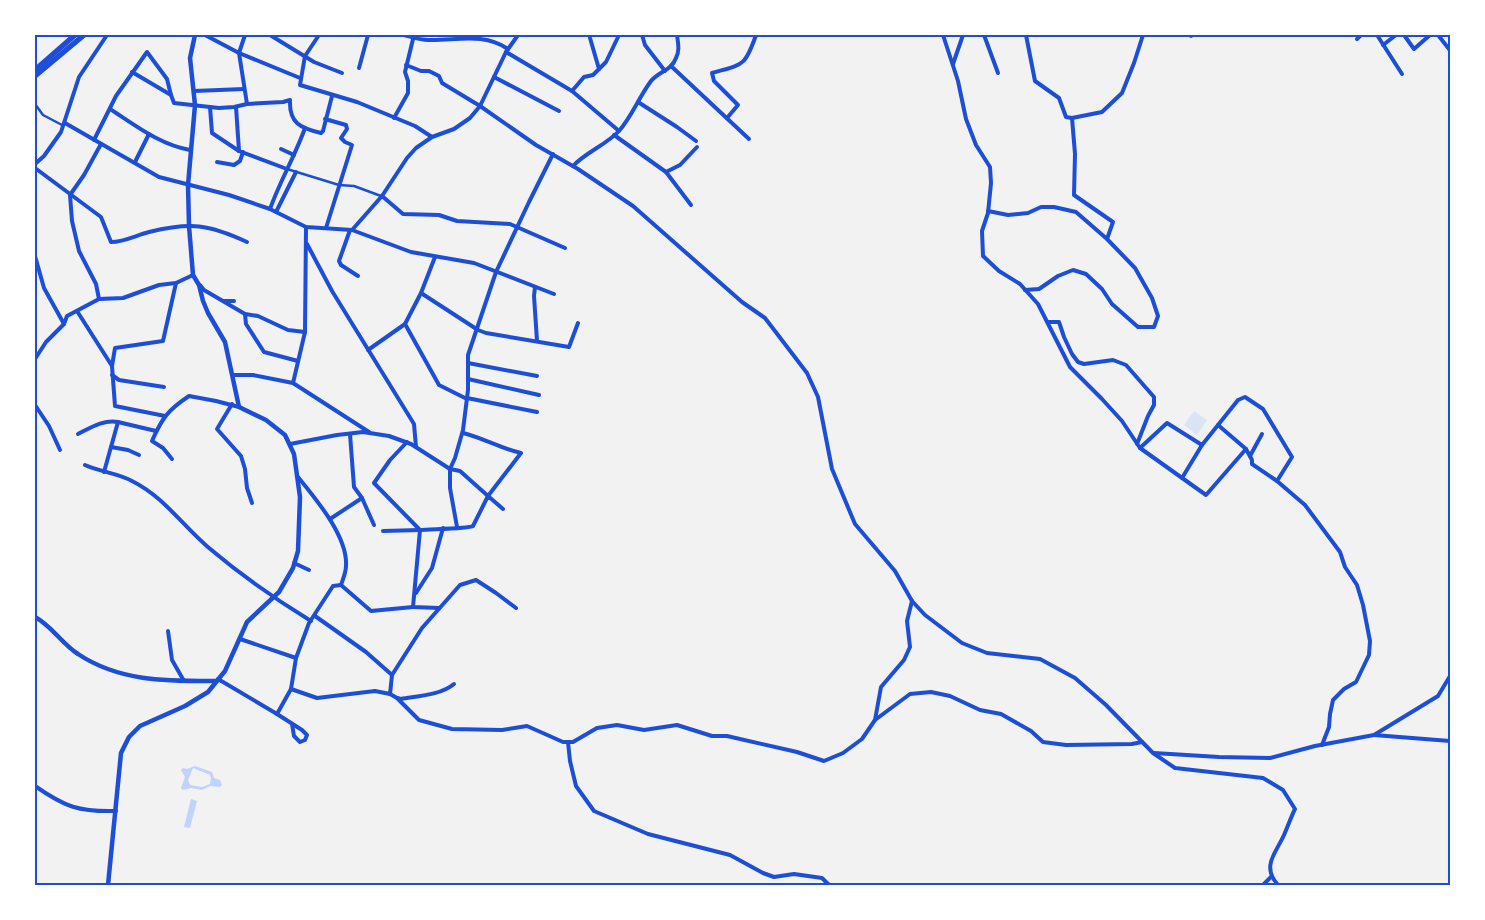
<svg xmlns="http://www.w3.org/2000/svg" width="1485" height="920" font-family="Montserrat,sans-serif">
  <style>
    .green { fill: #dbe4f7 }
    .water { fill: #bfd3fe; fill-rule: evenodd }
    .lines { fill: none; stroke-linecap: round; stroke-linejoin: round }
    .pedestrian { stroke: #1d4ed8; stroke-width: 2.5 }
    .minor { stroke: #1d4ed8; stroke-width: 4 }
    .tertiary { stroke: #1d4ed8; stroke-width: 4.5 }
    .primary { stroke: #1d4ed8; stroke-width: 5.5 }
    .neatline { fill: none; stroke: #1d4ed8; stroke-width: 2 }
  </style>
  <rect width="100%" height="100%" fill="#f2f2f2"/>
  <!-- green -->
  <polygon class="green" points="1194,411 1207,420 1197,435 1184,425"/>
  <!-- water -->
  <g class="water">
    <path d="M195,766L212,772L214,778L220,780L222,785L220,787L210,786L202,790L191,788L183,790L181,788L185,777L181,770L183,768L187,769ZM193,768L210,775L211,778L210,784L202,787L190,785L188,780Z"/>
    <polygon points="191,799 197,801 190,828 184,827"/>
  </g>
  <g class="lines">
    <!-- pedestrian -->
    <g class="pedestrian">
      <polyline points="35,104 43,115 62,125"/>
      <polyline points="287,169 339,185 354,186 381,196"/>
    </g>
    <!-- minor -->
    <g class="minor">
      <polyline points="205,35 239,53 300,78"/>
      <polyline points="245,35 239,53 247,104"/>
      <polyline points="270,35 314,62 342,73"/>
      <polyline points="319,35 305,56 300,85 357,102 415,126 432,137"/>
      <path d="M404,35C412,37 420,40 428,40C456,41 483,32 508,49"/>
      <polyline points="642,35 645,45 665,71"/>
      <polyline points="943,35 958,81 966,119 976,145 990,167 991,183 988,213 982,231 983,256 999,271 1020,284 1038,304 1070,367 1102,399 1122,421 1140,448 1206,495 1246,449 1218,425"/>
      <polyline points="984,35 998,73"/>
      <polyline points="1026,35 1035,81 1059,98 1066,117 1072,118 1102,112 1122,93 1134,63 1143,35"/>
      <polyline points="1377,35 1402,74"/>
      <polyline points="1404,35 1414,49 1430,35"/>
      <polyline points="1438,35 1449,49"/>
      <polyline points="1191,36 1191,35"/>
      <polyline points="590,38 599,69 606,62 619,35"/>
      <polyline points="1357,39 1361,35"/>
      <polyline points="1383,45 1396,35"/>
      <polyline points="506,52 572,91 619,131"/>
      <polyline points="953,64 963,35"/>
      <polyline points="406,65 421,71 429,71 439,76 442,83 480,106"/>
      <polyline points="671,66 749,139"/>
      <polyline points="359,68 368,35"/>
      <path d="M132,72L171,95L174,103L219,108L234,107L247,104L283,102L290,100C289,123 300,128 321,133L323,131L332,96"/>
      <polyline points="494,77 559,111"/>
      <polyline points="194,91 244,89"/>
      <polyline points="572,91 584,77 593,75 599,69"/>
      <polyline points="638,102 677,127 696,141"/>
      <path d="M480,106L536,145L578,169L633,206L742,302L765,318L807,373L818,397L832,469L855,524L895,571L912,601L925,615L962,643L987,653L1040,659L1075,678L1106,705L1153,753L1175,768L1263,778L1283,790L1295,809C1291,817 1288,826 1284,835C1276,853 1261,866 1278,885"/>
      <polyline points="210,107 212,133 239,151 287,169"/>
      <polyline points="236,107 239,151"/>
      <path d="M110,109C135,125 160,145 190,150"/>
      <polyline points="394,118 408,93 408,81 405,72 414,35"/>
      <path d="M727,118L738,105L714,81L712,73C743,64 745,67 756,35"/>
      <polyline points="1072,118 1075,154 1074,195 1113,222 1107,239"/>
      <polyline points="325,119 346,125 347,129 341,138 345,142 352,145 326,228"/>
      <polyline points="65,123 159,177 229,195 270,209 306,227 352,230 411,252 474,263 554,294"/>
      <polyline points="614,135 666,172 691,205"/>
      <polyline points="94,140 116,96 147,52 167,79 171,95"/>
      <polyline points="281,149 294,155"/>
      <polyline points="135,162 149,134"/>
      <polyline points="217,162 234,165 240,161 243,152"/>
      <polyline points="35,164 44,156 61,132 79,77 107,35"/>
      <path d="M573,166C586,152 606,145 619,131C632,116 639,97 651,81C658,72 672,70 676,58C680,50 678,43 677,35"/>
      <path d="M35,168L101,217L111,242C124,242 137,235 149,232C191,222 208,224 247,242"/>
      <polyline points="666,172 680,165 697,147"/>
      <polyline points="382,196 403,214 439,215 457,221 510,224 565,248"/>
      <path d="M270,209C280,181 295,156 305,128"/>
      <polyline points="988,211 1008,215 1028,213 1041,207 1054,207 1076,212 1107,239 1135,268 1152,298 1158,316 1154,327 1138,327 1112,304 1102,289 1086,274 1073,270 1058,276 1039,289 1025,290"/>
      <polyline points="276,212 296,172"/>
      <polyline points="306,227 305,332 293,383 369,432"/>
      <polyline points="350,230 339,261 341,265 358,276"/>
      <polyline points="352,230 382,196 407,158 416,148 432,137 454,129 470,118 480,106 506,52 518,35"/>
      <polyline points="307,244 332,291 414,424 416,447"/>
      <polyline points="35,256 44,288 64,324"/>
      <polyline points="200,285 204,290 245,314 258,316 288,330 305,332"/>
      <polyline points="535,287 534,296 537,341"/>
      <polyline points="421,293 478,330 486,333 569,347 578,323"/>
      <polyline points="99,299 96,284 79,251 72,221 70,195 84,175 101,144"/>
      <polyline points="224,301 234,301"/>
      <polyline points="77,311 112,366"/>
      <polyline points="245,314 246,324 264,352 298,361"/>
      <polyline points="1048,322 1059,322 1064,337 1072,354 1078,362 1084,364 1113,360 1126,365 1154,397 1154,405 1148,416 1137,444"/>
      <polyline points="405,324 439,385 467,399"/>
      <polyline points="368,350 405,324 421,293 435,257"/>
      <polyline points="35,359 46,342 64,324 67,316 99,299 123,298 159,285 176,283 193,275"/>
      <polyline points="468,363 537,376"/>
      <polyline points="112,375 119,380 164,387"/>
      <polyline points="233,375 253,375 293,383"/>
      <polyline points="468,379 539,395"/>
      <polyline points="467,398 537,412"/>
      <polyline points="232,404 217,429 241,456 245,469 247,488 252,503"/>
      <polyline points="35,405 49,426 60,450"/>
      <polyline points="165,416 115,406 112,366 115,348 163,341 176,283"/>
      <path d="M78,434C90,428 104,419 118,422"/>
      <polyline points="407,442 390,460 374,483 420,530"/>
      <path d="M290,444L337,435L363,432L389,436L411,444L450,469L460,471L488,496L521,453C500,448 483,438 463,433"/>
      <polyline points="111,447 128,450 139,455"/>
      <polyline points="1140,448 1167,423 1202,445 1238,400 1245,397 1263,409 1292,457 1277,481 1252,464 1252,460 1246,449"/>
      <polyline points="1250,456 1262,434"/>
      <path d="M172,459L163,448L152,441C162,418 168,410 189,396L216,401L239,407"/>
      <path d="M85,465C100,472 118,473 132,481C164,497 182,525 209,548C241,575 275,599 311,621"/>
      <polyline points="104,472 118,422 156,431"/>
      <path d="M298,477C316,499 348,537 346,566C346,572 343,579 341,585L371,611L413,607"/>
      <polyline points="1182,478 1202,445"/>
      <polyline points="1277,481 1305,505 1340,552 1345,567 1357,585 1363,605 1370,641 1369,655 1356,682 1344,689 1333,700 1330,714 1329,727 1322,745"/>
      <polyline points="362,498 374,525"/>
      <polyline points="330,519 362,498 354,487 350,434"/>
      <polyline points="457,527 450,488 450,469 455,458 463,430 468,390 468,355 496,272 529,202 553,154"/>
      <polyline points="383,531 420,530"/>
      <polyline points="294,563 309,570"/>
      <polyline points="416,593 432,568 443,528"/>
      <path d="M439,608L413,607L420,530C429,529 468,529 473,526L488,496L503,509"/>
      <polyline points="315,616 366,652 392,675"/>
      <polyline points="168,631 172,660 184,681"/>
      <polyline points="296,658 309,623 333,586 341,585"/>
      <polyline points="218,679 277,714 291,689 296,658 240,639"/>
      <polyline points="291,689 317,698 375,691 390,694 392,675 422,628 460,585 476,580 496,593 516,608"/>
      <polyline points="390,694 397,698 419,720 452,729 502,730 527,726 563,742 573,742 597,728 617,725 644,730 677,725 712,736 727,736 797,752 824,761 843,753 862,739 875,720 881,687 904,660 910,647 907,621 912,601"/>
      <path d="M397,698L401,699C418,696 441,695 454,684"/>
      <polyline points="277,714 302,730 307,735 305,740 300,742 294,736 292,724"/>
      <polyline points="875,720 910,694 931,692 950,696 980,710 1001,714 1031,731 1043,742 1066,745 1132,744 1142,742"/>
      <polyline points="1374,735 1450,741"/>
      <polyline points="568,742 570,761 576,786 594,811 648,834 730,855 763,873 774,877 794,874 822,878 829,885"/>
      <polyline points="1154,753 1219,757 1270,758 1315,746 1374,735 1438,696 1450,676"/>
      <path d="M35,786C65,807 79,812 116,811"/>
      <polyline points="1263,885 1271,877"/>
    </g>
    <!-- tertiary -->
    <g class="tertiary">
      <path d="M35,617C52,626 62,644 78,654C120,682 168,681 216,681"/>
      <polyline points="108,885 121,753 129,737 140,726 185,706 208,692 225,671 247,622 279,592 293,568 298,551 300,497 294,454 285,435 266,420 239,407 225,342 208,313 203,301 199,285 193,275 189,226 188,185 195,105 190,58 195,35"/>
    </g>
    <!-- primary -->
    <g class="primary">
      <polyline points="35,70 75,35"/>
      <polyline points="35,76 84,35"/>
    </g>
  </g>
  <!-- border -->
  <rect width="1485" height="920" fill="none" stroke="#ffffff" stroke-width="72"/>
  <rect x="36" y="36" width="1413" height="848" class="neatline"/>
</svg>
